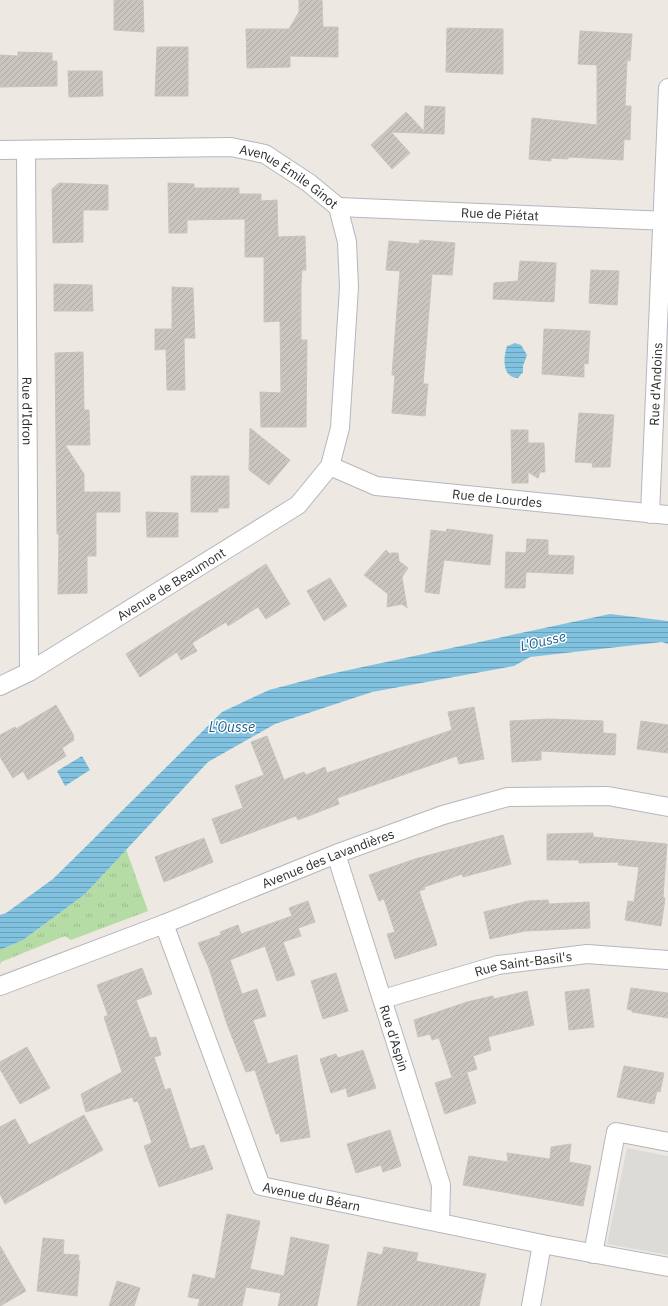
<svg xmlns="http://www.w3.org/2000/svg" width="668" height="1306" font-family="'IBM Plex Sans',sans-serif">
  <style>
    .grass { fill: url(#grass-tufts) }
    .plaza { fill: #dddbd8 }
    .water { fill: url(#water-rules) }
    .building { fill: url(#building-hatch); stroke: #c8c4bb }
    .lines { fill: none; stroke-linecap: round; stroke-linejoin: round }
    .minor-casing { stroke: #b5b6bf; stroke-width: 20 }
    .minor { stroke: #fff; stroke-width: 18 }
    .labels { text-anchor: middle; stroke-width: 3; stroke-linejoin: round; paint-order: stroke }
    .street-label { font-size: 13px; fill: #2d2d2d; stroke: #fff }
    .water-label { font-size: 14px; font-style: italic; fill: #1e6290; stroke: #fff }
  </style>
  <defs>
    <pattern id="grass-tufts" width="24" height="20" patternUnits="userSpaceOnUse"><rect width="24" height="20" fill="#b5dca5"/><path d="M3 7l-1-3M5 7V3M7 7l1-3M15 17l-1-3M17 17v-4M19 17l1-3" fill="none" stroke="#9cbd8e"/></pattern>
    <pattern id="water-rules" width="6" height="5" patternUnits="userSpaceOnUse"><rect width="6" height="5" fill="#82c2e1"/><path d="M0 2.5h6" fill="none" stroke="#6b9eb7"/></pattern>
    <pattern id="building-hatch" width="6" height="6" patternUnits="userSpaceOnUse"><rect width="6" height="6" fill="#c9c6bf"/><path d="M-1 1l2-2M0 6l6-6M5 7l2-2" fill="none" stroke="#adaaa4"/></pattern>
  </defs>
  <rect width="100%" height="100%" fill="#ede8e1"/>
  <!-- grass -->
  <polygon class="grass" points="126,849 148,911 71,940 65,936 1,962 0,965 0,950 23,940 84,895"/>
  <!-- plaza -->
  <polygon class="plaza" points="627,1148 668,1156 668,1255 607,1244"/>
  <!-- water -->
  <g class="water">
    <path d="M515,343L521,345L527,355L523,366V372L518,378C502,378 503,358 507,346Z"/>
    <polygon points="610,614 668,621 668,644 662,642 530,657 514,666 372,692 275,724 208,762 84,895 23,940 0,950 0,915 6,913 53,879 222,712 269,690 330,674"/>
    <polygon points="82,756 90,770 65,786 57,771"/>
  </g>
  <!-- building -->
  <g class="building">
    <polygon points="114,0 143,0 144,32 114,30"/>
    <polygon points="299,0 322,0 323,27 338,27 338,57 290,56 290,67 247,68 246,29 289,29 299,12"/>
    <polygon points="447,28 503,29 503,74 446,72"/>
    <polygon points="580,31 632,34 630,61 627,60 625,106 631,106 630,140 624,139 623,160 568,157 568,159 551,158 551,161 529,159 532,118 597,125 597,65 578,64"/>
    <polygon points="157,47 188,47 188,96 155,96"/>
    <polygon points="18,52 52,53 52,61 57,61 57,86 0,87 0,55 18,56"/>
    <polygon points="68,71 102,71 103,96 69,97"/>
    <polygon points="425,106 445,107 444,134 391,132 410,153 392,169 371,145 406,112 424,131"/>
    <polygon points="59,183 108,185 108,210 83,210 83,242 53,243 52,189"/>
    <polygon points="168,183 194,184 194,188 239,188 239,194 261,194 261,201 277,200 278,237 305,236 306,270 302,270 301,285 301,340 307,340 306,427 261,427 260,392 281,393 280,321 264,322 264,257 245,257 245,219 187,220 187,233 169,233"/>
    <polygon points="420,240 455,243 452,275 432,274 423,384 428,384 425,416 392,413 395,375 392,375 400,271 386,270 389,241 419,244"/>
    <polygon points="520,261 556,263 554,302 493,299 494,283 518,281"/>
    <polygon points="591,270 619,271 617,305 589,303"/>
    <polygon points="54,284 92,285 93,311 54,311"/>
    <polygon points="172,287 193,288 195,338 184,338 185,390 167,390 166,349 155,350 155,329 172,329"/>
    <polygon points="544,329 590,331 588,364 584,363 584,377 542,374"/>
    <polygon points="83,352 84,410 89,410 90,445 65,445 84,474 84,492 120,492 120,512 96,512 96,556 87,556 87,593 58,594 59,534 57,534 55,353"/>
    <polygon points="579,413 614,415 610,467 592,467 593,463 575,462"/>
    <polygon points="250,428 290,460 269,485 249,470"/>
    <polygon points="511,430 528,430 528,443 544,443 545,472 540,472 538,478 528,472 528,483 512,483"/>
    <polygon points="191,476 229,476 229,508 218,508 218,512 191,512"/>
    <polygon points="146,512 178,513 178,537 147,537"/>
    <polygon points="447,529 493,535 490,565 444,560 439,594 425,592 431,530 446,532"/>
    <polygon points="527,539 548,540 548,555 574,556 573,574 526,572 525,588 505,588 506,552 526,553"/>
    <polygon points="386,550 391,555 391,553 398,553 399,561 408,568 402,577 407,608 402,604 387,607 388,594 364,575"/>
    <polygon points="266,564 290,604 266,619 258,607 228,626 226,622 192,643 197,651 181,660 177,652 140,677 126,654"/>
    <polygon points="330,578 347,606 324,621 307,591"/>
    <polygon points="56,705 74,736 73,737 74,740 62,748 66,756 28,780 23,771 13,778 0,757 0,735 15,727 16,729"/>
    <polygon points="474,707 484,759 459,764 457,756 337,798 339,804 298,820 296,816 221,844 212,819 243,808 235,786 264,775 251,742 267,736 284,780 304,772 306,775 325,767 327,773 452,730 448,712"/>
    <polygon points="548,719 603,721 603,733 616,734 615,755 541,751 541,760 512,762 510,721"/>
    <polygon points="641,721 668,725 668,753 637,749"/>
    <polygon points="593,833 593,837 667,844 663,897 665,898 661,926 625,920 628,901 634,902 639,867 618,865 619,862 579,863 579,860 547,860 547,834"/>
    <polygon points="503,835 511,864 463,877 462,874 424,887 425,889 419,891 437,945 395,959 387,934 395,932 384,899 379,901 369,875 415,859"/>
    <polygon points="204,838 213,862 164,882 155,857"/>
    <polygon points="548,900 549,904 589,902 590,928 525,931 490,939 484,912 528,901"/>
    <polygon points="308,901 315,922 298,928 301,936 283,942 295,975 277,981 265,946 230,960 242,994 257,989 266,1016 253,1020 268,1064 297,1055 310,1137 281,1142 279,1133 276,1134 255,1070 246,1072 227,1024 209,968 198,943 221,935 220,932 238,925 241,934 292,916 289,908"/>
    <polygon points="142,968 152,994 136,1000 150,1038 156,1037 161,1055 154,1057 165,1090 170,1088 190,1149 204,1145 213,1169 159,1187 144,1146 152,1143 138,1101 134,1102 132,1097 86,1112 81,1094 122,1072 104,1017 108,1015 97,985"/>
    <polygon points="336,973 348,1011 323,1019 311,981"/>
    <polygon points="631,988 668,993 668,1018 632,1012 632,1010 627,1009"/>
    <polygon points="589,989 594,1027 569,1030 565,992"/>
    <polygon points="527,991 534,1025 488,1037 491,1050 473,1056 477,1069 452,1077 439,1038 432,1040 430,1034 418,1037 414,1020 467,1002 493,996 494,999"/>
    <polygon points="27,1047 50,1088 20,1104 0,1069 0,1062"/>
    <polygon points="363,1050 376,1088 348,1097 346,1088 331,1093 320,1059 336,1054 338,1058"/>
    <polygon points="624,1066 664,1073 660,1092 657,1091 654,1104 617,1097"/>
    <polygon points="467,1073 476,1103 445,1114 435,1083"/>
    <polygon points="84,1115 103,1150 5,1204 0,1194 0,1127 15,1119 29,1145"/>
    <polygon points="390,1130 401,1166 383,1172 381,1165 356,1173 347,1144"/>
    <polygon points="571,1144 569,1162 591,1166 583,1206 463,1185 469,1156 508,1162 507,1153 550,1159 551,1147"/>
    <polygon points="227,1214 260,1221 250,1269 284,1276 291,1237 329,1245 317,1306 278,1306 281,1293 246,1287 242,1306 198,1306 200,1299 188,1297 193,1274 215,1279"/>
    <polygon points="43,1238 64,1240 63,1254 79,1255 78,1261 80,1261 77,1296 37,1291"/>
    <polygon points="0,1246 26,1291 0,1306"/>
    <polygon points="384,1247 418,1253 416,1261 486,1274 479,1306 357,1306 368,1252 382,1255"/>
    <polygon points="117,1281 140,1288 134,1306 109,1306"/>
  </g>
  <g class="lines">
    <!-- minor casing -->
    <g class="minor-casing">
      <g id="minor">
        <path id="s1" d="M0,150L231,147L265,154L309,183L338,207L347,242L349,287L340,428L330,466L298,505L29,672L0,686"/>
        <path id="s2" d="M26,150L29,672"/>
        <path id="s3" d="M338,207L668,221"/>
        <path id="s4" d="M330,466L376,486L668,515"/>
        <path id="s5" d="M650,514L668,88"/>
        <path id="s6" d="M336,854L441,1185L440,1223"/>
        <path id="s7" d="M164,924L261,1186L542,1244L668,1267"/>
        <path id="s8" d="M0,986L164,924L336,854L443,815L508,797L608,796L668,807"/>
        <path id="s9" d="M383,999L498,965L587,954L668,960"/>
        <polyline points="593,1254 616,1132 668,1142"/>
        <polyline points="531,1306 542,1244"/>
      </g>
    </g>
    <!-- minor -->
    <use href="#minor" class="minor"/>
  </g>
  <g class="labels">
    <!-- street labels -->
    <g class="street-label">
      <text dy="5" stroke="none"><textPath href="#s1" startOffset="297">Avenue Émile Ginot</textPath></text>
      <text dy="5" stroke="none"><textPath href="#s3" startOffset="162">Rue de Piétat</textPath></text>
      <text dy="5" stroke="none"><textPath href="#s5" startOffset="130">Rue d'Andoins</textPath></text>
      <text dy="5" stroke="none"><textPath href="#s2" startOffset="261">Rue d'Idron</textPath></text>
      <text dy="5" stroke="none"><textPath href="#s4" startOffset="172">Rue de Lourdes</textPath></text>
      <text transform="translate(171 584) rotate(-32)" y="5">Avenue de Beaumont</text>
      <text dy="5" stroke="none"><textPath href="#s8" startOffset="352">Avenue des Lavandières</textPath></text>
      <text dy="5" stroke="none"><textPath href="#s9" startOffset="145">Rue Saint-Basil's</textPath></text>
      <text dy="5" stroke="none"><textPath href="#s6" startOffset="193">Rue d'Aspin</textPath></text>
      <text dy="5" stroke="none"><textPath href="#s7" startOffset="331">Avenue du Béarn</textPath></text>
    </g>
    <!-- water labels -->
    <g class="water-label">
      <text transform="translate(543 641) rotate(-13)" y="5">L'Ousse</text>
      <text x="232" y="732">L'Ousse</text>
    </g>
  </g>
</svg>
